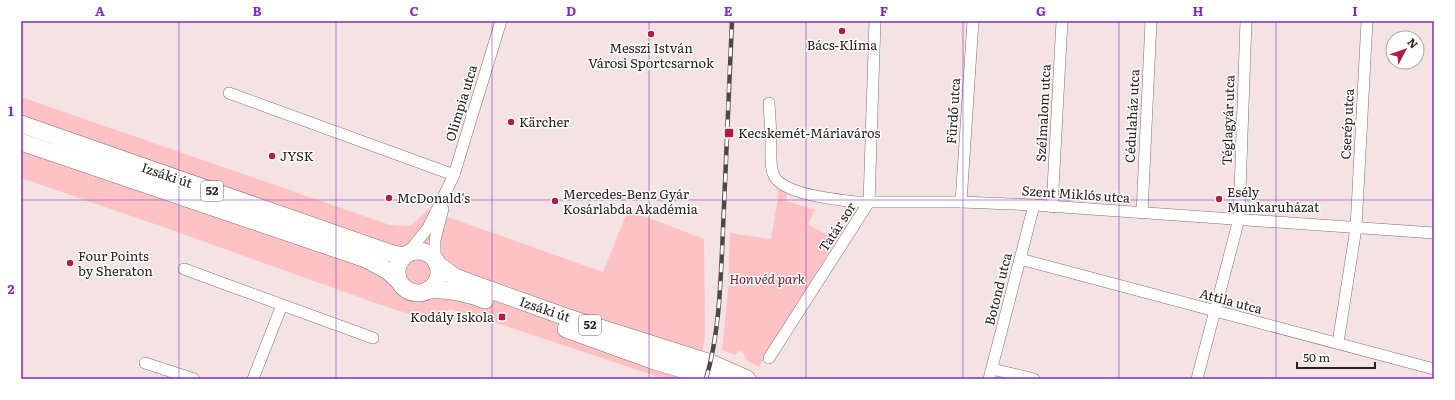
<svg xmlns="http://www.w3.org/2000/svg" width="1455" height="400" font-family="Literata,serif">
  <style>
    .green { fill: #fec2c5 }
    .lines { fill: none; stroke-linecap: round; stroke-linejoin: round }
    .street-casing { stroke: #807071; stroke-width: 12 }
    .primary-casing { stroke: #807071; stroke-width: 18 }
    .street { stroke: #fff; stroke-width: 11 }
    .primary { stroke: #fff; stroke-width: 17 }
    .rail-casing { stroke: #504747; stroke-width: 4.5 }
    .rail { stroke: #fff; stroke-width: 3; stroke-dasharray: 9; stroke-linecap: butt }
    .grid { fill: none; stroke: #7b2cbf; stroke-width: 1; stroke-opacity: 0.55 }
    .poi-dot { fill: #b11e3f; stroke: #fff; stroke-width: 1.5 }
    .labels { text-anchor: middle; stroke-width: 3; stroke-linejoin: round; paint-order: stroke }
    .shield { fill: #fff; stroke: #676363; stroke-width: 1 }
    .shield-label { font-size: 12px; font-weight: bold; fill: #262020 }
    .poi-label { font-size: 13px; fill: #262020; stroke: #fff; text-anchor: start }
    .street-label { font-size: 13px; fill: #262020; stroke: #fff }
    .park-label { font-size: 13px; font-style: italic; fill: #75192a; stroke: #fff }
    .neatline { fill: none; stroke: #7b2cbf; stroke-width: 1.5 }
    .grid-label { font-size: 13px; text-anchor: middle; font-weight: bold; fill: #7b2cbf }
  </style>
  <rect width="100%" height="100%" fill="#f5e3e3"/>
  <!-- green -->
  <g class="green">
    <polygon points="21,97 390,225 410,226 428,210 603,272 628,210 704,239 705,336 698,379 664,379 509,327 450,309 430,321 375,303 183,234 21,178"/>
    <polygon points="778,189 787,192 786,201 815,210 808,224 836,240 759,367 745,359 744,354 742,351 738,352 735,355 722,350 728,289 730,233 771,239 778,197"/>
  </g>
  <g class="lines">
    <!-- street casing -->
    <g class="street-casing">
      <g id="street">
        <polyline points="229,93 454,175"/>
        <path d="M769,103C770,117 771,131 771,146C771,155 770,165 773,173C778,194 838,200 856,202H961L1034,205L1434,233"/>
        <polyline points="961,202 973,21"/>
        <polyline points="1052,207 1062,21"/>
        <polyline points="1142,213 1151,21"/>
        <polyline points="407,254 428,228 454,175 501,21"/>
        <polyline points="1020,259 1434,369"/>
        <polyline points="435,261 435,240 443,209"/>
        <polyline points="184,269 373,338"/>
        <polyline points="1338,343 1356,228 1367,21"/>
        <polyline points="769,358 869,202 875,21"/>
        <polyline points="145,363 194,379"/>
        <polyline points="992,369 1034,379"/>
        <polyline points="253,379 282,305"/>
        <polyline points="989,379 1034,205"/>
        <polyline points="1197,379 1239,219 1246,21"/>
      </g>
    </g>
    <!-- primary casing -->
    <g class="primary-casing">
      <g id="primary">
        <polyline points="21,124 390,253 404,256"/>
        <polyline points="21,142 366,259 388,271 398,280"/>
        <circle cx="418" cy="272" r="21"/>
        <polyline points="437,264 455,277 471,283 566,317 711,363 747,379"/>
        <path d="M428,290C448,289 467,293 485,300"/>
        <polyline points="566,329 652,360 715,379"/>
      </g>
    </g>
    <!-- street -->
    <use href="#street" class="street"/>
    <!-- primary -->
    <use href="#primary" class="primary"/>
    <!-- rail casing -->
    <g class="rail-casing">
      <path id="rail" d="M706,379C718,338 720,295 722,252C726,175 728,98 732,21"/>
    </g>
    <!-- rail -->
    <use href="#rail" class="rail"/>
  </g>
  <!-- grid -->
  <path class="grid" d="M179,21V379M336,21V379M492,21V379M649,21V379M806,21V379M963,21V379M1119,21V379M1276,21V379M21,200H1434"/>
  <!-- markers -->
  <g class="poi-dot">
    <circle cx="842" cy="31" r="4"/>
    <circle cx="651" cy="34" r="4"/>
    <circle cx="511" cy="122" r="4"/>
    <rect x="724" y="128" width="10" height="10" rx="2"/>
    <circle cx="272" cy="156" r="4"/>
    <circle cx="389" cy="198" r="4"/>
    <circle cx="1219" cy="199" r="4"/>
    <circle cx="555" cy="201" r="4"/>
    <circle cx="70" cy="263" r="4"/>
    <rect x="498" y="313" width="8" height="8" rx="2"/>
  </g>
  <g class="labels">
    <!-- shield labels -->
    <g class="shield">
      <rect x="201" y="181" width="22" height="20" rx="3"/>
      <rect x="579" y="315" width="22" height="20" rx="3"/>
    </g>
    <g class="shield-label">
      <text x="212" y="195">52</text>
      <text x="590" y="329">52</text>
    </g>
    <!-- poi labels -->
    <g class="poi-label">
      <text x="842" y="50" text-anchor="middle">Bács-Klíma</text>
      <text x="651" y="53" text-anchor="middle">Messzi István<tspan x="651" dy="15">Városi Sportcsarnok</tspan></text>
      <text x="519" y="127">Kärcher</text>
      <text x="738" y="138">Kecskemét-Máriaváros</text>
      <text x="280" y="161">JYSK</text>
      <text x="1227" y="197">Esély<tspan x="1227" dy="15">Munkaruházat</tspan></text>
      <text x="563" y="199">Mercedes-Benz Gyár<tspan x="563" dy="15">Kosárlabda Akadémia</tspan></text>
      <text x="397" y="203">McDonald's</text>
      <text x="78" y="261">Four Points<tspan x="78" dy="15">by Sheraton</tspan></text>
      <text x="494" y="322" text-anchor="end">Kodály Iskola</text>
    </g>
    <!-- street labels -->
    <g class="street-label">
      <text transform="translate(461 103) rotate(-73)" y="5">Olimpia utca</text>
      <text transform="translate(953 111) rotate(-86)" y="5">Fürdő utca</text>
      <text transform="translate(1043 113) rotate(-87)" y="5">Szélmalom utca</text>
      <text transform="translate(1132 116) rotate(-87)" y="5">Cédulaház utca</text>
      <text transform="translate(1228 120) rotate(-88)" y="5">Téglagyár utca</text>
      <text transform="translate(1347 124) rotate(-87)" y="5">Cserép utca</text>
      <text transform="translate(167 175) rotate(19)" y="5">Izsáki út</text>
      <text transform="translate(1076 194) rotate(4)" y="5">Szent Miklós utca</text>
      <text transform="translate(837 227) rotate(-57)" y="5">Tatár sor</text>
      <text transform="translate(998 289) rotate(-76)" y="5">Botond utca</text>
      <text transform="translate(1231 301) rotate(15)" y="5">Attila utca</text>
      <text transform="translate(545 309) rotate(19)" y="5">Izsáki út</text>
    </g>
    <!-- park labels -->
    <g class="park-label">
      <text x="767" y="284">Honvéd park</text>
    </g>
  </g>
  <!-- border -->
  <rect width="1455" height="400" fill="none" stroke="#ffffff" stroke-width="44"/>
  <!-- north arrow -->
  <g transform="translate(1405 50) rotate(49)"><circle r="19" fill="#ffffff" stroke="#a8a6a6"/>
  <path d="M0-3L7 15L0 10L-7 15Z" fill="#b11e3f"/>
  <text y="-6" font-size="11" font-weight="bold" text-anchor="middle" fill="#262020">N</text>
  </g>
  <!-- scale -->
  <path d="M1297 362v6h78v-6" fill="none" stroke="#262020" stroke-width="2"/>
  <text x="1303" y="362" font-size="12" fill="#262020" stroke="#ffffff" stroke-width="3" paint-order="stroke">50 m</text>
  <rect x="22" y="22" width="1411" height="356" class="neatline"/>
  <g class="grid-label">
    <text x="100" y="16">A</text>
    <text x="257" y="16">B</text>
    <text x="414" y="16">C</text>
    <text x="571" y="16">D</text>
    <text x="728" y="16">E</text>
    <text x="884" y="16">F</text>
    <text x="1041" y="16">G</text>
    <text x="1198" y="16">H</text>
    <text x="1355" y="16">I</text>
    <text x="11" y="116">1</text>
    <text x="11" y="294">2</text>
  </g>
</svg>
